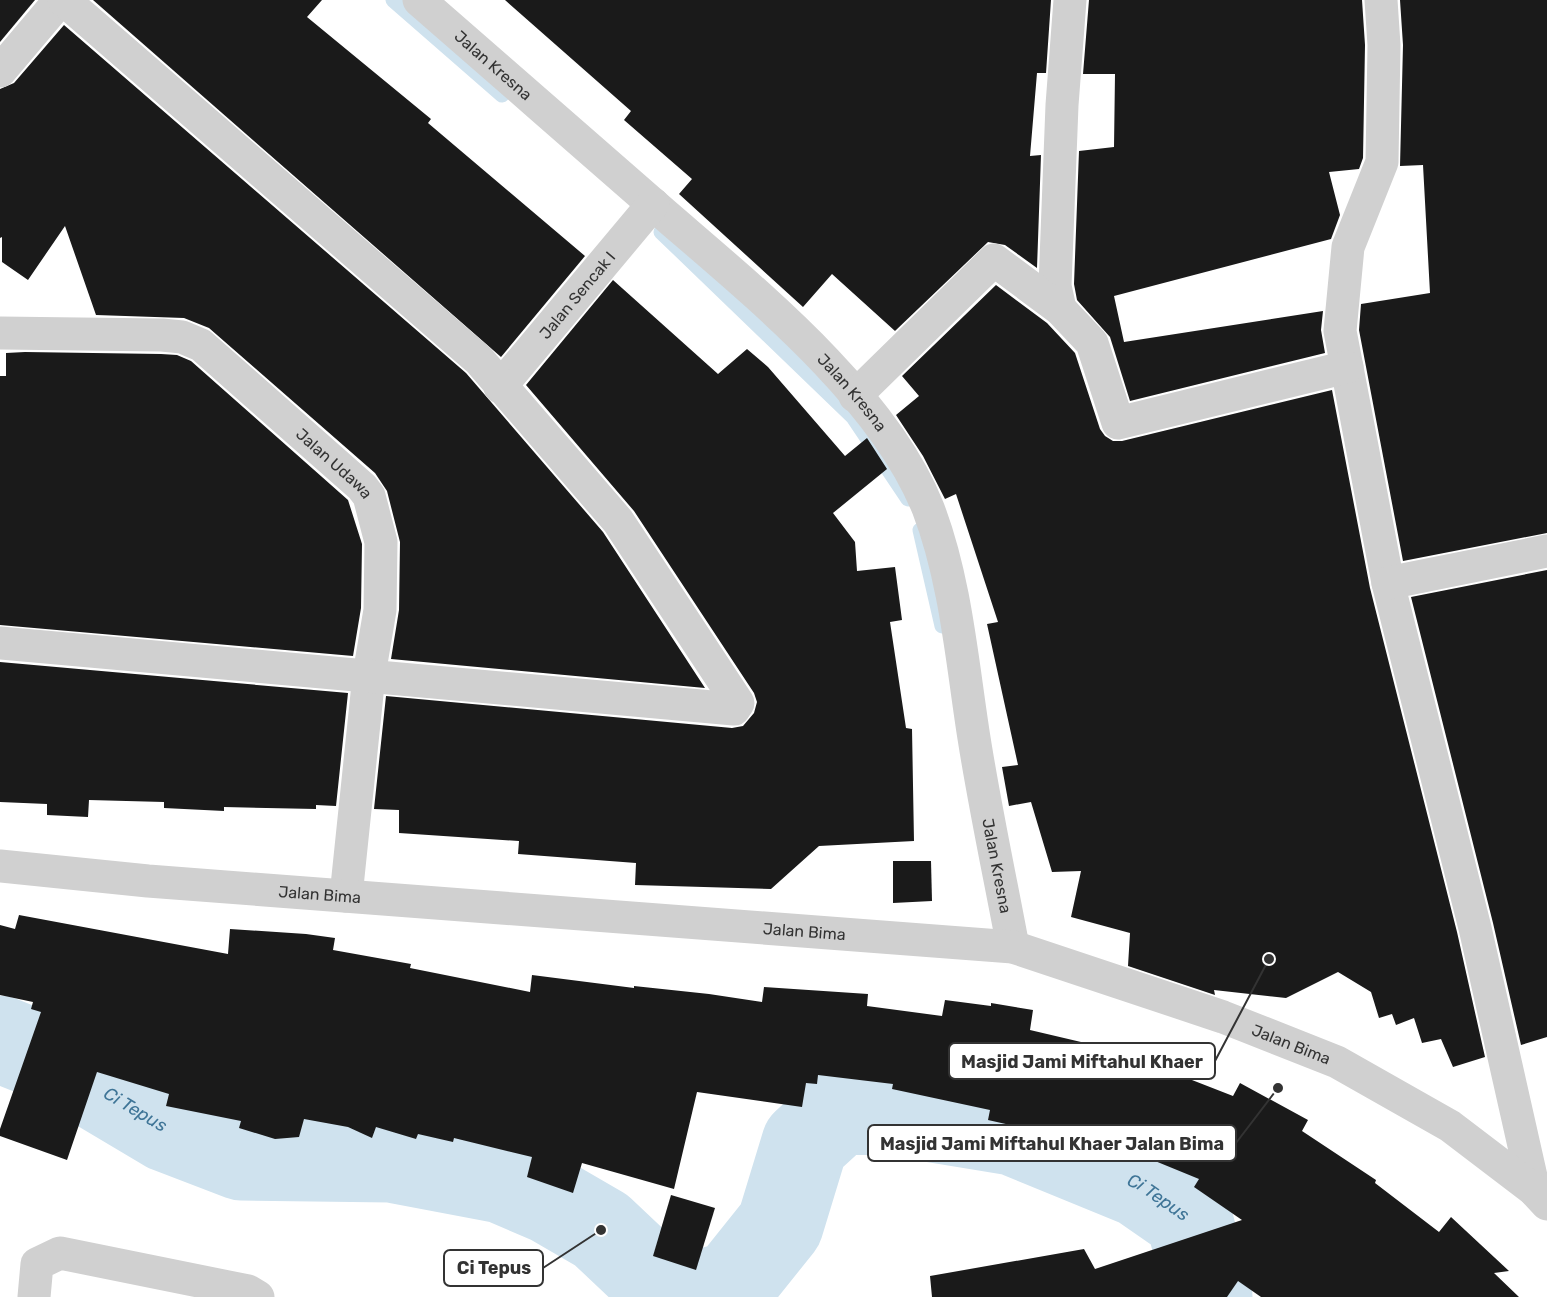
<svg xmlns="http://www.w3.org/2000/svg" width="1547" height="1297" font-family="Rubik,sans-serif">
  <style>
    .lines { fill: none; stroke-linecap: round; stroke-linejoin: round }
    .stream { stroke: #cfe2ee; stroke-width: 15 }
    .river { stroke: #cfe2ee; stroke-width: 87 }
    .building { fill: #1a1a1a }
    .minor { stroke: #d0d0d0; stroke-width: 33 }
    .labels { text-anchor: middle; stroke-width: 6; stroke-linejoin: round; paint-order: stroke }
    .street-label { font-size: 16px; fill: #333; stroke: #fff }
    .water-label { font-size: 18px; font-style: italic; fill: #3f7597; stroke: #fff }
    .leader { fill: none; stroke: #333; stroke-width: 2 }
    .callout-dot { fill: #333; stroke: #fff; stroke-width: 2 }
    .callout { fill: #fff; stroke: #333; stroke-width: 2 }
    .callout-label { font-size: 18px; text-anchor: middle; font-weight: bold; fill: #333 }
  </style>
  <rect width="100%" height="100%" fill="#fff"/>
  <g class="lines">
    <!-- stream -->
    <g class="stream">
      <polyline points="393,0 502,95"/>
      <polyline points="661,232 853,417 908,499"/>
      <polyline points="920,530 942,626"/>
    </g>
    <!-- river -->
    <path class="river" id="s1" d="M0,1039L52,1060L168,1129L241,1157L391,1159L502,1180L551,1201L601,1230L655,1281L697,1294L732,1285L780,1225L805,1143L840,1111L891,1112L1013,1132L1140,1184L1189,1218L1209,1297"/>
  </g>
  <!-- building -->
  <g class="building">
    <polygon points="0,0 35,0 0,42"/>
    <polygon points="93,0 322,0 307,17 431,119 428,123 585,256 501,357"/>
    <polygon points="505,0 1051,0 1046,73 1037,73 1030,156 1041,155 1037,268 1005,245 988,242 895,331 832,274 803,307 679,194 692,179 624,120 631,111"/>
    <polygon points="1089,0 1362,0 1365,45 1363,158 1359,169 1329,172 1340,215 1331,239 1114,296 1124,342 1323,311 1321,330 1325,353 1130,401 1110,337 1077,300 1074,284 1079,151 1114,147 1115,74 1083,74"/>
    <polygon points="1400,0 1547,0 1547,533 1403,561 1359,330 1361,304 1430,293 1423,165 1400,166 1403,45"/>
    <polygon points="64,25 466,373 603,532 705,688 391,659 399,610 400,542 387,491 375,473 209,328 184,318 96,315 65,226 28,280 2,262 2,237 0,238 0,89 14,83"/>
    <polygon points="613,280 718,374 747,349 768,367 845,456 867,438 887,469 833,513 855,542 857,571 895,567 902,620 890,622 906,728 912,729 914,841 819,846 771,889 635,885 636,863 518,854 519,841 399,833 399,810 374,809 386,696 732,728 743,726 754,713 757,702 754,693 634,511 526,385"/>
    <polygon points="996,285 1047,323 1075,353 1100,429 1105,436 1113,441 1122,441 1332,390 1370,588 1457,932 1485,1057 1453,1067 1441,1039 1422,1043 1414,1018 1396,1025 1392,1014 1379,1018 1371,992 1338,972 1286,998 1214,990 1215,995 1128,966 1130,933 1071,917 1081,871 1052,872 1031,802 1009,806 1002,767 1018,765 987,624 998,622 956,494 945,499 923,456 896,415 919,396 902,376"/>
    <polygon points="25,352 161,354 177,355 191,361 348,500 362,544 361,608 353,656 0,625 0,376 6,376 6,353"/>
    <polygon points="1547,570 1547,1037 1521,1045 1493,923 1411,597"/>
    <polygon points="0,662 348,693 336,806 316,805 316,809 224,807 224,811 164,808 164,802 89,800 88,817 47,815 47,804 0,802"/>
    <polygon points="893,861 931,861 932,901 893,903"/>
    <polygon points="19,915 228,954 230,929 306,934 335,938 333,950 411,964 410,968 530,992 532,975 634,988 634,986 709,994 762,1002 764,987 868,994 867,1006 942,1016 945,1000 991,1006 991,1003 1033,1010 1030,1030 1115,1050 1233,1096 1240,1083 1308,1120 1302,1131 1376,1180 1375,1183 1439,1232 1451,1217 1509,1271 1494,1273 1519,1297 1261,1297 1238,1281 1227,1297 932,1297 930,1276 1084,1249 1095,1269 1242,1220 1194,1187 1199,1179 1094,1136 1092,1142 1042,1124 1041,1132 988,1120 990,1110 892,1089 893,1084 818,1075 817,1084 806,1083 802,1107 697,1092 674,1189 582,1163 573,1193 527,1177 532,1157 454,1138 453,1142 418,1134 416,1139 376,1127 372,1138 348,1127 304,1119 299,1137 275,1139 239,1128 241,1121 166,1106 169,1094 97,1072 67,1160 0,1136 0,1129 41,1012 31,1009 33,1002 0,995 0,925 15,929"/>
    <polygon points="671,1195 715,1208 696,1270 653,1256"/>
  </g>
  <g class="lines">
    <!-- minor -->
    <g class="minor">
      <path id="s2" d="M419,0C500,71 582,142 663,213C753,291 883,395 928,508C956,581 962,662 974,738C985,808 1000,877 1013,947"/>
      <polyline points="1381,0 1384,45 1382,162 1348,247 1340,331 1388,583 1475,928 1534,1190"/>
      <polyline points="0,71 60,0"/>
      <polyline points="1060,309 1055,286 1062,105 1070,0"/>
      <path id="s3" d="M0,333L162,335L182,337L201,345L362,487L369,496L381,542L380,610L369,675L346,896"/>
      <path id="s4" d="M500,387L653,204"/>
      <polyline points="855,396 994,260 1060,309 1092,343 1118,423 1347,367"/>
      <polyline points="1388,583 1547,551"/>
      <polyline points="0,643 734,709 738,703 618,521 479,360 64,0"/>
      <path id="s5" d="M0,866L148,881L1013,947L1223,1017L1337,1062L1450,1126L1534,1190L1547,1204"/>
      <polyline points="34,1297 37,1264 60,1253 248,1291 258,1297"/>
    </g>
  </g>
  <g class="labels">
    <!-- street labels -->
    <g class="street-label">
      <text dy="6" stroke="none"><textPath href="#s2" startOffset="99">Jalan Kresna</textPath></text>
      <text dy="6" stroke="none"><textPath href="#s4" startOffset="120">Jalan Sencak I</textPath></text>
      <text dy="6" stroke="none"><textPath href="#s2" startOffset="585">Jalan Kresna</textPath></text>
      <text dy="6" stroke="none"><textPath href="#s3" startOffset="381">Jalan Udawa</textPath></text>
      <text dy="6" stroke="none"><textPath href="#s2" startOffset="1089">Jalan Kresna</textPath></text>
      <text dy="6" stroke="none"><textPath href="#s5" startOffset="321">Jalan Bima</textPath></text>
      <text dy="6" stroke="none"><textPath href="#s5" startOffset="807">Jalan Bima</textPath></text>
      <text dy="6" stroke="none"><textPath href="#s5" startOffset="1311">Jalan Bima</textPath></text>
    </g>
    <!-- water labels -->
    <g class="water-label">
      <text dy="6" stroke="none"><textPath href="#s1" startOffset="153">Ci Tepus</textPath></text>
      <text dy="6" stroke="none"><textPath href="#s1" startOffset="1342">Ci Tepus</textPath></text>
    </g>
  </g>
  <!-- callouts -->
  <path class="leader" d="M1269 959L1215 1061M1278 1088L1236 1143M601 1230L543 1268"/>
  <g class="callout-dot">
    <circle cx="1269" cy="959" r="6"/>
    <circle cx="1278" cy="1088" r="6"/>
    <circle cx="601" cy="1230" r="6"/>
  </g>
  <g class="callout">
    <rect x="949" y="1043" width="266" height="36" rx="6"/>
    <rect x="868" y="1125" width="368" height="36" rx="6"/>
    <rect x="444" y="1250" width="99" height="36" rx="6"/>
  </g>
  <g class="callout-label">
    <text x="1082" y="1068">Masjid Jami Miftahul Khaer</text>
    <text x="1052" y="1150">Masjid Jami Miftahul Khaer Jalan Bima</text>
    <text x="494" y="1274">Ci Tepus</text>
  </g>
</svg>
